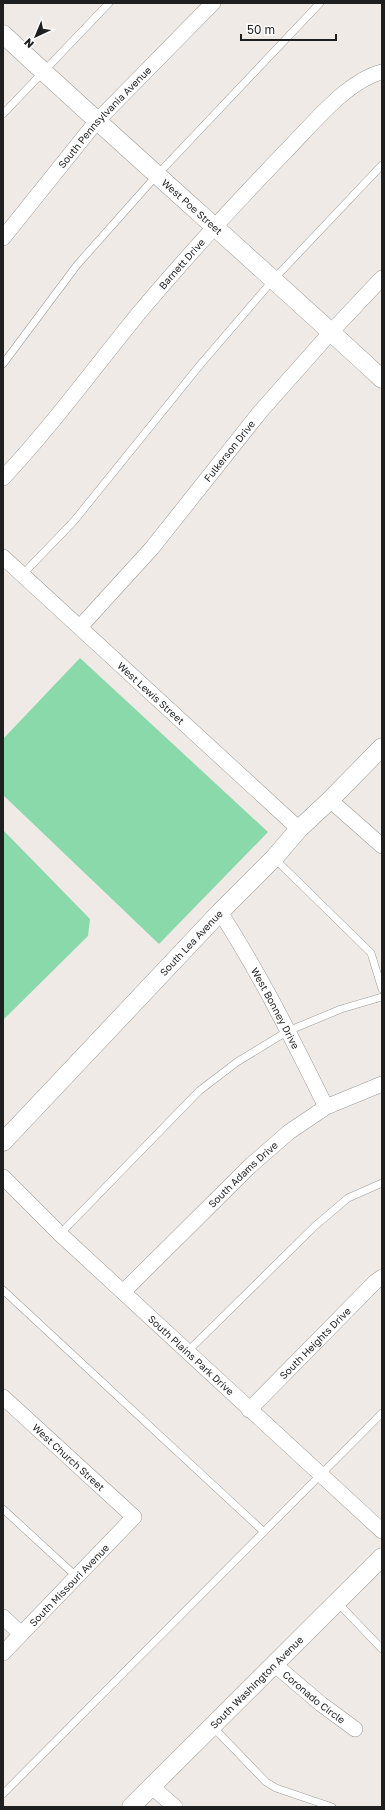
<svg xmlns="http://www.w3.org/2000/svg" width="385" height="1810" font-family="'Golos Text',sans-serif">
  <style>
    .pitch { fill: #8ad9aa }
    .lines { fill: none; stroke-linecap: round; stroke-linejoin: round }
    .service-casing { stroke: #9c9c9c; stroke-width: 8 }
    .minor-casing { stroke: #9c9c9c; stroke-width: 16 }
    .tertiary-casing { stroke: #9c9c9c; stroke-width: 19 }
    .service { stroke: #fff; stroke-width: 7 }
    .minor { stroke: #fff; stroke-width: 15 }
    .tertiary { stroke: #fff; stroke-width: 18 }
    .labels { text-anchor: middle; stroke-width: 4; stroke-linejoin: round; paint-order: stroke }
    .street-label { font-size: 10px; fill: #1f1f1f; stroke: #fff }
  </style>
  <rect width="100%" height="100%" fill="#efeae6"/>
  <!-- pitch -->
  <g class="pitch">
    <polygon points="80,658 268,832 159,944 3,795 3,739"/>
    <polygon points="3,830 90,919 88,936 3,1020"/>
  </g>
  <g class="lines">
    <!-- service casing -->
    <g class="service-casing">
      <g id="service">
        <polyline points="3,114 109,3"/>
        <polyline points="3,364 77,265 157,175 320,3"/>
        <polyline points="22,575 74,521 200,365 273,280 382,165"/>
        <polyline points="274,858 371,953 382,989"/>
        <polyline points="60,1234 199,1091 237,1062 288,1031 341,1009 382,997"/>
        <polyline points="3,1290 264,1532"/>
        <polyline points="187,1352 315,1226 348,1198 382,1183"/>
        <polyline points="3,1509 77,1577"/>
        <polyline points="337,1602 382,1649"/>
        <polyline points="212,1726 266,1782 276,1788 332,1807"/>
        <polyline points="3,1794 382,1413"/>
      </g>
    </g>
    <!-- minor casing -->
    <g class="minor-casing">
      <g id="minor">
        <path id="s1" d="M3,238L96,122L213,3"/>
        <path id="s2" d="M3,478C52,426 94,368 139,313C186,257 235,204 285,152C311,126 346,81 382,72"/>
        <path id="s3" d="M3,557L299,829"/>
        <path id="s4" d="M80,627L152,548L260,412L331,332L382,278"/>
        <polyline points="330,800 382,846"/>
        <path id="s5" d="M220,912C260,974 293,1040 326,1107"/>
        <path id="s6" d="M3,1177L60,1234L382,1531"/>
        <path id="s7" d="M123,1292L250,1166L289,1132L326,1107L382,1084"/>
        <path id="s8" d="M3,1397L134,1517L3,1653"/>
        <path id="s9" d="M249,1410L375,1282L382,1277"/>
        <polyline points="3,1617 21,1634"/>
        <path id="s10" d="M274,1664L321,1704L355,1729"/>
        <polyline points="151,1786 175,1807"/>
      </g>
    </g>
    <!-- tertiary casing -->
    <g class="tertiary-casing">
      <g id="tertiary">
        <path id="s11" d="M3,34C128,151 257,263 382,379"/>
        <path id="s12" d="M3,1142L220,912L274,858L299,829L330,800L382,747"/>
        <path id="s13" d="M131,1807L382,1557"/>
      </g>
    </g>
    <!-- service -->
    <use href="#service" class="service"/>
    <!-- minor -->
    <use href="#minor" class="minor"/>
    <!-- tertiary -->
    <use href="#tertiary" class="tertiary"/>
  </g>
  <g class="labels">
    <!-- street labels -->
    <g class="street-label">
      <text dy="4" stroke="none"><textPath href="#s1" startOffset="158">South Pennsylvania Avenue</textPath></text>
      <text dy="4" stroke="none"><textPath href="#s11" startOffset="256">West Poe Street</textPath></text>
      <text dy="4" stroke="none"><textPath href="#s2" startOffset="279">Barnett Drive</textPath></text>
      <text dy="4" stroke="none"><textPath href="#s4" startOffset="231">Fulkerson Drive</textPath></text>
      <text dy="4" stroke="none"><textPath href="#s3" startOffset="201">West Lewis Street</textPath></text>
      <text dy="4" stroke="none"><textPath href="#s12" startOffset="274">South Lea Avenue</textPath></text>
      <text dy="4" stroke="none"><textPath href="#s5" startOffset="111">West Bonney Drive</textPath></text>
      <text dy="4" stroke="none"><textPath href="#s7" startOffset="168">South Adams Drive</textPath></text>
      <text dy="4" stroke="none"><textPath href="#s9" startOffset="94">South Heights Drive</textPath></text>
      <text dy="4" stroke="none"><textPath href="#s6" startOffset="259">South Plains Park Drive</textPath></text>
      <text dy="4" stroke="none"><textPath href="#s8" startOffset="89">West Church Street</textPath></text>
      <text transform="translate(69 1585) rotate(-46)" y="4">South Missouri Avenue</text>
      <text dy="4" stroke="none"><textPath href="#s13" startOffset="177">South Washington Avenue</textPath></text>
      <text dy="4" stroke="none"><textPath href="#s10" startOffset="52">Coronado Circle</textPath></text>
    </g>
  </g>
  <!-- border -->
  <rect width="385" height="1810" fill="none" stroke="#1f1f1f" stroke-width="8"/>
  <!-- north arrow -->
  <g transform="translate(36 36) rotate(224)" stroke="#ffffff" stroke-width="3" paint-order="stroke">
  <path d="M0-3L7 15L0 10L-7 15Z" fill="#1f1f1f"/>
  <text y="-6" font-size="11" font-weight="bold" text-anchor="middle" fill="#1f1f1f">N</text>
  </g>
  <!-- scale -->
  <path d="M241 34v6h95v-6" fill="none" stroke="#1f1f1f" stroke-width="2"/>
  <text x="247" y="34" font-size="12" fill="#1f1f1f" stroke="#ffffff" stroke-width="3" paint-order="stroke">50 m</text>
</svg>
